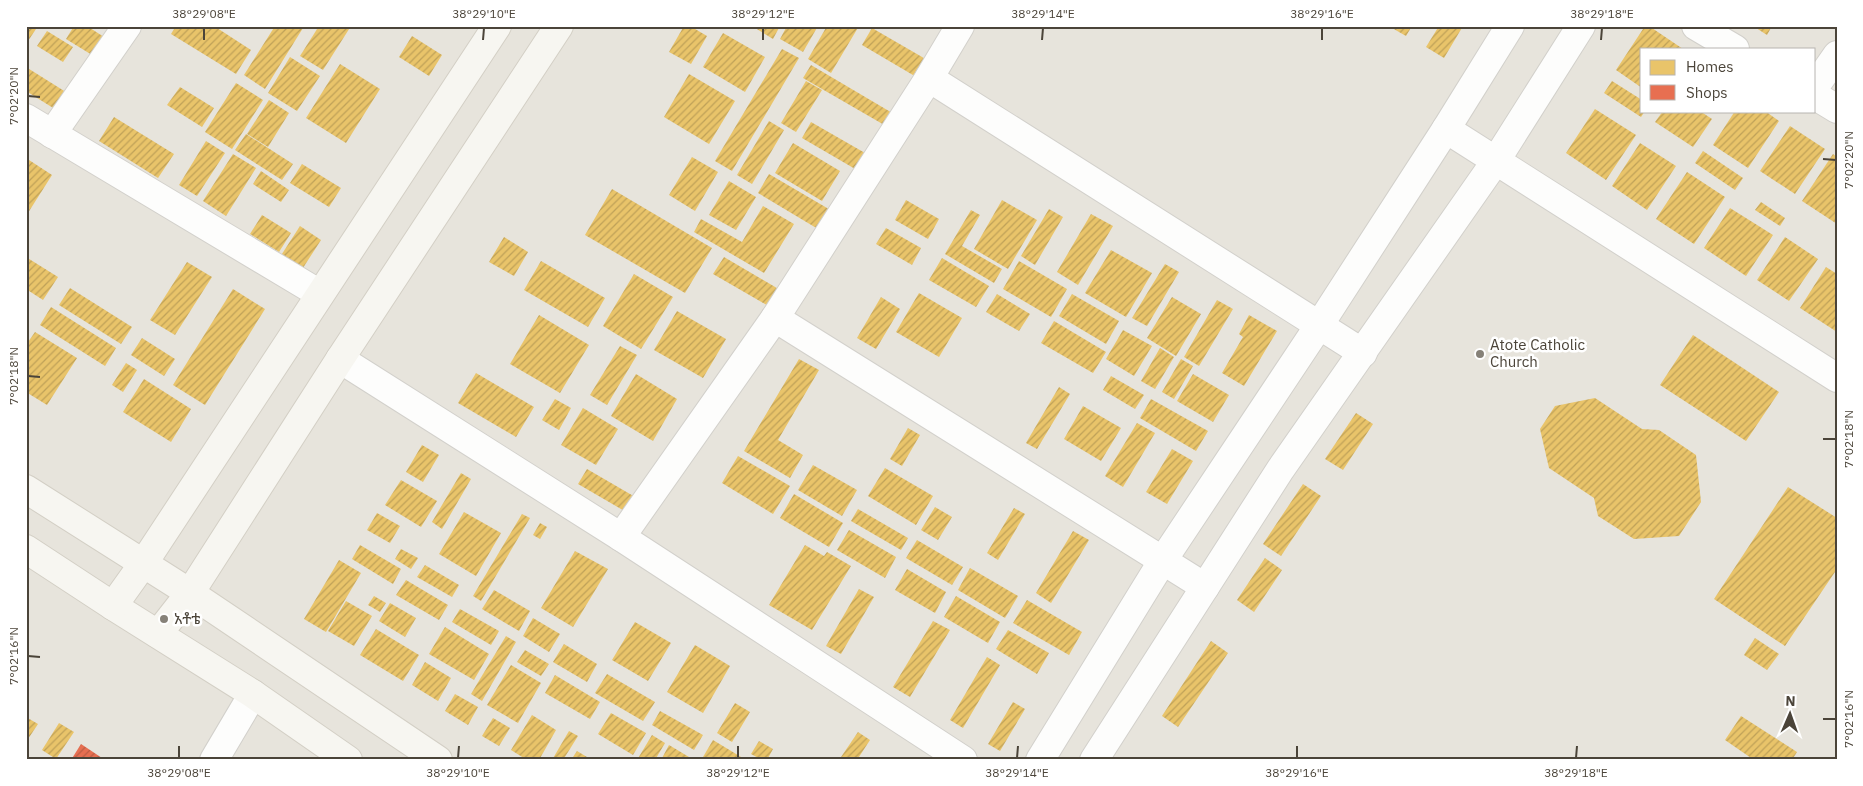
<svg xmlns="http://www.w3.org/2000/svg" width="1863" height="786" font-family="'IBM Plex Sans','Noto Sans Ethiopic',sans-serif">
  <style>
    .residential { fill: #e7e4dc; fill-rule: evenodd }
    .homes { fill: url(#homes-hatch) }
    .shops { fill: url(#shops-hatch) }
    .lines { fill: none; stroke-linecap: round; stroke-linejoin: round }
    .minor-casing { stroke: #d2d0cb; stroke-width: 30 }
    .secondary-casing { stroke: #d3cfc5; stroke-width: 30 }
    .minor { stroke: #fdfdfc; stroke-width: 28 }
    .secondary { stroke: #f7f6f1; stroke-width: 28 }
    .ticks { fill: none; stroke: #4b4439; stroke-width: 2 }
    .poi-dot { fill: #868178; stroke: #fff; stroke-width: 2 }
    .labels { text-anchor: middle; stroke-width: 5; stroke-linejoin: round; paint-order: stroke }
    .poi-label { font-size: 15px; fill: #4b4439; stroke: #fff; text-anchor: start }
    .neatline { fill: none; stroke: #4b4439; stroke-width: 2 }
    .ticks-label { font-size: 12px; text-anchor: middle; fill: #4b4439 }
  </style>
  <defs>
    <pattern id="homes-hatch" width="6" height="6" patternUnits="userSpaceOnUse" patternTransform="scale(1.25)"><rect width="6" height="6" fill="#e9c46a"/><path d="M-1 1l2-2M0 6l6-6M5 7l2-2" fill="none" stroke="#bfa158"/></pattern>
    <pattern id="shops-hatch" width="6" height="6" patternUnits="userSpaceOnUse" patternTransform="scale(1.25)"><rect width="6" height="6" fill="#e76f51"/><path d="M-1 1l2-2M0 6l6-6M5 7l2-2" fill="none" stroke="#bd5d44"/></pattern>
  </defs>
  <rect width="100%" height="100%" fill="#f4f2ee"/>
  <!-- residential -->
  <path class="residential" d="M26,26H1837V760H26ZM1642,49H1814V111H1642Z"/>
  <!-- homes -->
  <g class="homes">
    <polygon points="26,26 38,26 26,44"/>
    <polygon points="74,26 87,26 104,37 92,55 66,39"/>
    <polygon points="176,26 214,26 251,50 236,74 171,34"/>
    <polygon points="275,26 299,26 303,28 265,89 244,75"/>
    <polygon points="319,26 351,26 323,70 300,56"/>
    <polygon points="684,26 690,26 707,36 691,64 669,52"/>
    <polygon points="752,26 780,26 773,39"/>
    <polygon points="787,26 818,26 803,52 780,39"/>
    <polygon points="827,26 859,26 831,73 808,59"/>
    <polygon points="1393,26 1412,26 1406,36 1392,28"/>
    <polygon points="1439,26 1463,26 1444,58 1426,47"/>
    <polygon points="1645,26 1649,26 1683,49 1642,49 1642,88 1616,70"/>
    <polygon points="1753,26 1772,26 1767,35"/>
    <polygon points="872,28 929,61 918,78 862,45"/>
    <polygon points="47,31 73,47 63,62 37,46"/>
    <polygon points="723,33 765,57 745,92 703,67"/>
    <polygon points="412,36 442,55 429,76 399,57"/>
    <polygon points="782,49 799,58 732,171 715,161"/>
    <polygon points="290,57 320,76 297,111 268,93"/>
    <polygon points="340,64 380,89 346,143 306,118"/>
    <polygon points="811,65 894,114 886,126 803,78"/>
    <polygon points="26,67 69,94 58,111 26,91"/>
    <polygon points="689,74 735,101 709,144 664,117"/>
    <polygon points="806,81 822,90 796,132 781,123"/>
    <polygon points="1612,81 1642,100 1642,111 1645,111 1641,117 1604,93"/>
    <polygon points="236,83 263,100 232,149 205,132"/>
    <polygon points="180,87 214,108 202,127 167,105"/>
    <polygon points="269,100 289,113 268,147 247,134"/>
    <polygon points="1595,109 1636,135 1606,180 1566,153"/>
    <polygon points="1663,111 1700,111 1712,119 1693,147 1655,122"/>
    <polygon points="1735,111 1765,111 1779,121 1748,168 1713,145"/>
    <polygon points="114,117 174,154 158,178 99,141"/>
    <polygon points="769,121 784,130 752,184 737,175"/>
    <polygon points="811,122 872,157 862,173 802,138"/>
    <polygon points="1790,126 1825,149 1795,194 1760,171"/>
    <polygon points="246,134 293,164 282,180 235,150"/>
    <polygon points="206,141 225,153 197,196 179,185"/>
    <polygon points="793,143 840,171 822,201 775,173"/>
    <polygon points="1640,143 1676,166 1647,210 1612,186"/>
    <polygon points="1703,151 1743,178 1735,190 1695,163"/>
    <polygon points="233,154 256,168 226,216 203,201"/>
    <polygon points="1833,154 1837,157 1837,224 1802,201"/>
    <polygon points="692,157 718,172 695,211 669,195"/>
    <polygon points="26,158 52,175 26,216"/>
    <polygon points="302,164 341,188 329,207 290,183"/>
    <polygon points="261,171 289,190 281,202 253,184"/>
    <polygon points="1687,172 1725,197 1694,244 1656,219"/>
    <polygon points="769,174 839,215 828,235 758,193"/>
    <polygon points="729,181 756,197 736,230 709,215"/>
    <polygon points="612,189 712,248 685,293 585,235"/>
    <polygon points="906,200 939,219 928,239 895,220"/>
    <polygon points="1002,200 1037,220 1008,269 974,249"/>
    <polygon points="1761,202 1785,218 1780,226 1755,210"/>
    <polygon points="763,206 794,224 764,273 694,232 701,219 742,242"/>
    <polygon points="1730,208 1773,235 1746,276 1704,248"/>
    <polygon points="1049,209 1063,217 1035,265 1021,256"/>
    <polygon points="971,210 980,215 962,246 1002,269 994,283 945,254"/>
    <polygon points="1091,214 1113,226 1078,285 1057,272"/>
    <polygon points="262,215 291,233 279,252 250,234"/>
    <polygon points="300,226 321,240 301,271 280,257"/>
    <polygon points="886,228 921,248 912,265 876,244"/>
    <polygon points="504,237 528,252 514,276 489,262"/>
    <polygon points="1785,237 1818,259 1789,301 1757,280"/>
    <polygon points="1111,250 1152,273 1126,317 1085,293"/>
    <polygon points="26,257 58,277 43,300 26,289"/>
    <polygon points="724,257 787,294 777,311 713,274"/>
    <polygon points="942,258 989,286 976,307 929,280"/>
    <polygon points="541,261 605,298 588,327 524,290"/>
    <polygon points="1019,261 1067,289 1051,317 1003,289"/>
    <polygon points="187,262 212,277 175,335 150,320"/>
    <polygon points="1165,264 1179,272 1147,326 1132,318"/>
    <polygon points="1826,267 1837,274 1837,332 1800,308"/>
    <polygon points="634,274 673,297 641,349 603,326"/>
    <polygon points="70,288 132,327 121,344 59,305"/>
    <polygon points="233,289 265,309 205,405 173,385"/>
    <polygon points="919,293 962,318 939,357 896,332"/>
    <polygon points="997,294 1030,314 1019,331 986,312"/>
    <polygon points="1072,294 1119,321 1106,344 1059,316"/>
    <polygon points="881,297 900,309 876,349 857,338"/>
    <polygon points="1172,297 1201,314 1176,356 1147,338"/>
    <polygon points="1217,300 1233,309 1199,366 1184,357"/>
    <polygon points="51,307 116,348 105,366 40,325"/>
    <polygon points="677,311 726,339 703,378 654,350"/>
    <polygon points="539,315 589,345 560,393 510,364"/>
    <polygon points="1249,315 1277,331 1244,386 1222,373 1243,337 1239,334"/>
    <polygon points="1054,321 1106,352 1093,373 1041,343"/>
    <polygon points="1123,330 1152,346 1134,376 1106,359"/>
    <polygon points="35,332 77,358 47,405 26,392 26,345"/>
    <polygon points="1693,335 1779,392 1746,441 1660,385"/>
    <polygon points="142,338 175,359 164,376 131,355"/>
    <polygon points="620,346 637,355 607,405 590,395"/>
    <polygon points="1160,348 1174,357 1155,389 1141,381"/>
    <polygon points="799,359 819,370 778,440 803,455 790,478 744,451"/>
    <polygon points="1181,359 1193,366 1174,399 1162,392"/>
    <polygon points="126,363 137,370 123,392 112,385"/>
    <polygon points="476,373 534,407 516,437 458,403"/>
    <polygon points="636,374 677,399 653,441 611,416"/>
    <polygon points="1193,374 1229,395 1213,422 1177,401"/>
    <polygon points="1111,376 1144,395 1135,409 1103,390"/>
    <polygon points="144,379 191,409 171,442 123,412"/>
    <polygon points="1059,387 1070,394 1037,449 1026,443"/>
    <polygon points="1595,398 1642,429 1659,430 1696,455 1701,502 1679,536 1634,539 1598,516 1594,498 1549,468 1540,429 1555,406"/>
    <polygon points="555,399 571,408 559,430 542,420"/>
    <polygon points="1151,399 1208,431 1196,451 1140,418"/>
    <polygon points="1083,406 1121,428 1101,461 1064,439"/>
    <polygon points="583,408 618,429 596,465 561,445"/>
    <polygon points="1356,413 1373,424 1343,470 1325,459"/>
    <polygon points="1137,423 1155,433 1123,487 1105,476"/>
    <polygon points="908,428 920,435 902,466 890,459"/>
    <polygon points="422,445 439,455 423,482 406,472"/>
    <polygon points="1172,449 1193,461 1167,504 1146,492"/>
    <polygon points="738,456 790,486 773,514 722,483"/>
    <polygon points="813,465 857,490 842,516 798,490"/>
    <polygon points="885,468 933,496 916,525 868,496"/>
    <polygon points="587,469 642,501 633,516 578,484"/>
    <polygon points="461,473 471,479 442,529 432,522"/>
    <polygon points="401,480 437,501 421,527 385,505"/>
    <polygon points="1303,484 1321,496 1281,556 1263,544"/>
    <polygon points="1788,487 1837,518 1837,569 1785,646 1714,599"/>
    <polygon points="794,494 843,523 829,547 780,518"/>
    <polygon points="935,507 952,517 938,540 921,530"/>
    <polygon points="1014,508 1025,514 998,560 987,553"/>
    <polygon points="858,509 908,538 901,550 851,521"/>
    <polygon points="464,512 501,533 476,576 439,554"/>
    <polygon points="377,513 400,526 390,543 367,530"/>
    <polygon points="522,514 530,518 481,601 473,596"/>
    <polygon points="540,523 547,527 540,539 533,535"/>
    <polygon points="849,530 896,557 885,578 837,550"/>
    <polygon points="1073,531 1089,540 1051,603 1036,593"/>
    <polygon points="917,540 963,567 952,585 906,558"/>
    <polygon points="360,545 401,569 393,584 352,559"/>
    <polygon points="805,545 824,556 827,552 851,566 812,630 769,605"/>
    <polygon points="401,549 418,558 411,569 395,559"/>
    <polygon points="575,551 608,569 573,627 541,608"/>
    <polygon points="1265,558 1282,570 1254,612 1237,600"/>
    <polygon points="339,560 361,573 326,632 304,619"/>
    <polygon points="425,565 459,585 452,597 417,577"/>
    <polygon points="970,568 1018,596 1005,618 958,590"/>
    <polygon points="907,569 946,592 935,613 895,590"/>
    <polygon points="406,580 448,605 439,620 396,595"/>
    <polygon points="859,589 874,597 841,654 826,646"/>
    <polygon points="494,590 530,611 519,631 482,609"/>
    <polygon points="374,596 386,603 380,612 368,605"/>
    <polygon points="956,596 1000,622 988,643 944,617"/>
    <polygon points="1027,600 1082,632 1069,655 1013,623"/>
    <polygon points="346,601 372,616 354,646 328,631"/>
    <polygon points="390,603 416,618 405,637 379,621"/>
    <polygon points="460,609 499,631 491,645 452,622"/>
    <polygon points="533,618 560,634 549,652 523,636"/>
    <polygon points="933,621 950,630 910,697 893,687"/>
    <polygon points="635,622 671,643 648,681 612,660"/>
    <polygon points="445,627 489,654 474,680 429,654"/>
    <polygon points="376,629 419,655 403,681 360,655"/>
    <polygon points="1008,630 1049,653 1037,674 996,649"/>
    <polygon points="506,636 516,642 482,701 471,694"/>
    <polygon points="1755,638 1779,654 1767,670 1744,655"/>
    <polygon points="1211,641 1228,653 1178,727 1162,716"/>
    <polygon points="564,644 597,664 587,682 553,662"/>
    <polygon points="695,645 730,666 703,713 667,692"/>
    <polygon points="525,650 549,664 541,676 517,662"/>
    <polygon points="987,657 1000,665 963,728 950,720"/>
    <polygon points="425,662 451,678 438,701 412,685"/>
    <polygon points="511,665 541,683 518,723 487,705"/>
    <polygon points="607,674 655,702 643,721 595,693"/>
    <polygon points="555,675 600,702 590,719 545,693"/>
    <polygon points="455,694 478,707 468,725 445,711"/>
    <polygon points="1013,702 1025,709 1000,751 988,744"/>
    <polygon points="735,703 750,712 732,742 717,733"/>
    <polygon points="660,711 703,735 694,750 652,725"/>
    <polygon points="611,713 646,733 633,755 598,734"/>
    <polygon points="532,715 556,730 539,760 527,760 511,750"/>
    <polygon points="1741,716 1797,752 1792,760 1754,760 1725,740"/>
    <polygon points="26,717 38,724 26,742"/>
    <polygon points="493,718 510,728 499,746 482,736"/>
    <polygon points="59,723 74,732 56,759 42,750"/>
    <polygon points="569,731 578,736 563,760 552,760"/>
    <polygon points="858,732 870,740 857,760 839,760"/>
    <polygon points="652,735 665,743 655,760 637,760"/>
    <polygon points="713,740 746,760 708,760 703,757"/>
    <polygon points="759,741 773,749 767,760 762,760 751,754"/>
    <polygon points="669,745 694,760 661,760"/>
    <polygon points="577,751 592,760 571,760"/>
  </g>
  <!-- shops -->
  <polygon class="shops" points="81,744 105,760 71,760"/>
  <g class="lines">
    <!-- minor casing -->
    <g class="minor-casing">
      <g id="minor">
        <polyline points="1696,26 1735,49"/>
        <polyline points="929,78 1363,353"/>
        <polyline points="1814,88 1837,55"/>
        <polyline points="1814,95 1837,109"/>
        <polyline points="26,118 320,294"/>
        <polyline points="1446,129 1837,378"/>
        <polyline points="52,134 127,26"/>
        <polyline points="775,318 1205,587"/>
        <polyline points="340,359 621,537 963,760"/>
        <polyline points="621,537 775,318 929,78 960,26"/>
        <polyline points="214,760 253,694"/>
        <polyline points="1040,760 1163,560 1320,324 1446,129 1510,26"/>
        <polyline points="1094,760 1280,470 1495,162 1581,26"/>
      </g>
    </g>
    <!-- secondary casing -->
    <g class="secondary-casing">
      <g id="secondary">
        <polyline points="26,489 190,593 438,760"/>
        <polyline points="26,549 113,606 253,694 348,760"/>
        <polyline points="113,606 143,564 497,26"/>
        <polyline points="158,634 190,593 340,359 559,26"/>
      </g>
    </g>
    <!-- minor -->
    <use href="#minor" class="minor"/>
    <!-- secondary -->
    <use href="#secondary" class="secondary"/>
  </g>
  <!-- ticks -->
  <path class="ticks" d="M204,40V28M483,40L484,28M763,40V28M1042,40L1043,28M1322,40V28M1601,40L1602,28M28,96L40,97M1823,159L1836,160M28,376L40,377M1823,439H1836M28,656L40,657M1823,719H1836M179,758V746M458,758L459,746M738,758V746M1017,758L1018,746M1297,758V746M1576,758L1577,746"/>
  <!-- markers -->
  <g class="poi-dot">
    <circle cx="1480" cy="354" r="5"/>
    <circle cx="164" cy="619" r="5"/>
  </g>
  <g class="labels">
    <!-- poi labels -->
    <g class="poi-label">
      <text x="1490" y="350">Atote Catholic<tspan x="1490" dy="17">Church</tspan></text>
      <text x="174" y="624">አቶቴ</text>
    </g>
  </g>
  <!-- border -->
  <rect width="1863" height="786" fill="none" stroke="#ffffff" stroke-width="55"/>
  <!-- legend -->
  <rect x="1640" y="48" width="175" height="65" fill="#ffffff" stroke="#b7b4b0"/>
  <rect x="1650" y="60" width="25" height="15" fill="#e9c46a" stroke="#b7b4b0"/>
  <text x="1686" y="72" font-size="15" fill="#4b4439">Homes</text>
  <rect x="1650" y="85" width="25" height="15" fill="#e76f51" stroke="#b7b4b0"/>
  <text x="1686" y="98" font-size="15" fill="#4b4439">Shops</text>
  <!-- north arrow -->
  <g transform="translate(1790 714) rotate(2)" stroke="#ffffff" stroke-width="4" paint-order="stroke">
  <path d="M0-4L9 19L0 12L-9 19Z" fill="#4b4439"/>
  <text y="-8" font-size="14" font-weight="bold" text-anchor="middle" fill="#4b4439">N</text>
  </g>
  <rect x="28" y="28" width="1808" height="730" class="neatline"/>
  <g class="ticks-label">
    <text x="204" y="18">38°29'08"E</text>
    <text x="484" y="18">38°29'10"E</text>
    <text x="763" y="18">38°29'12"E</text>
    <text x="1043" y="18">38°29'14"E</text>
    <text x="1322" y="18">38°29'16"E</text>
    <text x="1602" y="18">38°29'18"E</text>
    <text transform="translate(14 96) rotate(-90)" y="4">7°02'20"N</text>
    <text transform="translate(1849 160) rotate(-90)" y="4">7°02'20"N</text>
    <text transform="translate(14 376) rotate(-90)" y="4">7°02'18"N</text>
    <text transform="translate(1849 439) rotate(-90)" y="4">7°02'18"N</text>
    <text transform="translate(14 656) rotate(-90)" y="4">7°02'16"N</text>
    <text transform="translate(1849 719) rotate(-90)" y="4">7°02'16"N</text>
    <text x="179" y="777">38°29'08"E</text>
    <text x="458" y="777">38°29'10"E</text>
    <text x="738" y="777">38°29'12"E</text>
    <text x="1017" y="777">38°29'14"E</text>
    <text x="1297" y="777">38°29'16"E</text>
    <text x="1576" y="777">38°29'18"E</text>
  </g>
</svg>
